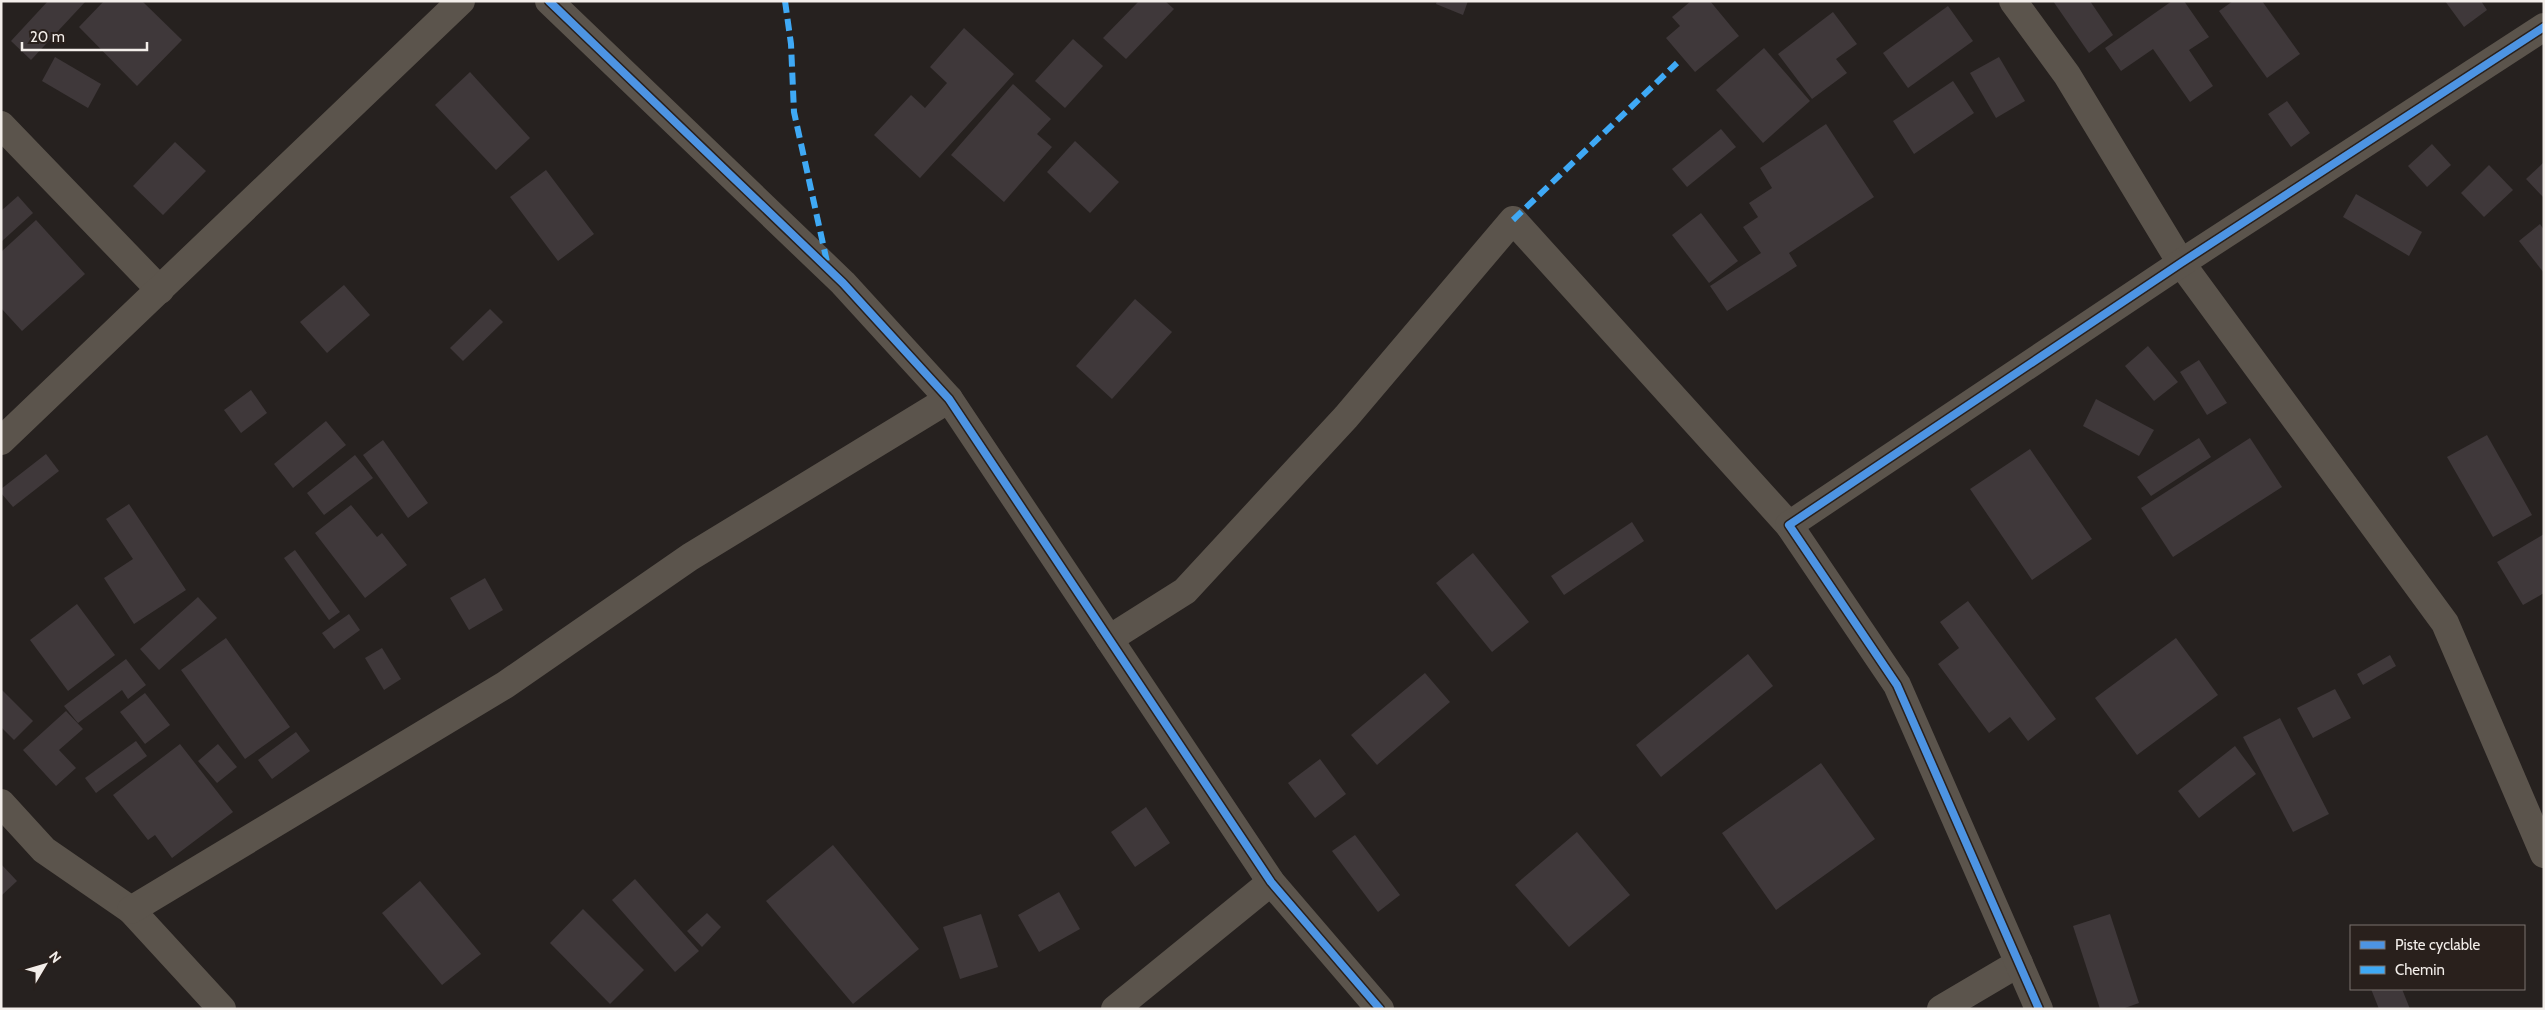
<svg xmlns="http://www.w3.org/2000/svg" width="2545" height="1010" font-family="Cabin,sans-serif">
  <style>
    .building { fill: #3f383a }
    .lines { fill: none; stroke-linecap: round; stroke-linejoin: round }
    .minor { stroke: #5b544c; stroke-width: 28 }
    .quiet { stroke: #3fa9f5; stroke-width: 6; stroke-dasharray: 12 6; stroke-linecap: butt }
    .cycleway-casing { stroke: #29201c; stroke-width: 11 }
    .cycleway { stroke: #4d94e3; stroke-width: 8 }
  </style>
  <rect width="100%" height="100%" fill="#26211f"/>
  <!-- building -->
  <g class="building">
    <polygon points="48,1 86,1 31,60 11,41"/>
    <polygon points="104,1 142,1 182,40 137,86 79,27"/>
    <polygon points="1139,1 1165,1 1174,9 1126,59 1103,38"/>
    <polygon points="1437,1 1468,1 1463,15 1436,4"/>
    <polygon points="1691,1 1710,1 1739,36 1695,72 1666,38 1680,26 1672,17"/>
    <polygon points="2053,1 2090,1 2113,35 2089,53"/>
    <polygon points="2172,1 2184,1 2209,37 2189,50 2213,86 2190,102 2153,49 2121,71 2105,48"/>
    <polygon points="2233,1 2262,1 2300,54 2267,78 2219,11"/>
    <polygon points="2445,1 2481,1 2487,10 2464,27"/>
    <polygon points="1948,6 1973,41 1908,88 1883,53"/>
    <polygon points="1833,12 1857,44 1836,59 1847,73 1812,99 1778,54"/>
    <polygon points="964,28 1014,74 920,178 874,135 911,95 925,108 947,83 930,67"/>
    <polygon points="1073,39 1103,66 1065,108 1035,81"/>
    <polygon points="1764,48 1810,101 1763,143 1716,90"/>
    <polygon points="55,57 101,84 88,108 42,81"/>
    <polygon points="1999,57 2025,101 1996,118 1970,73"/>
    <polygon points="470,72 530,138 496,170 435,105"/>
    <polygon points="1953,81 1974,113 1914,154 1893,121"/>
    <polygon points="1013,84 1051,119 1037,134 1052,147 1004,202 951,155"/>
    <polygon points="2287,101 2310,133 2291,147 2268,114"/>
    <polygon points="1826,124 1874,197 1789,253 1797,266 1727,311 1710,286 1761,253 1743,227 1758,217 1749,203 1772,188 1760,168"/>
    <polygon points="1721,129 1736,147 1687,187 1672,169"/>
    <polygon points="1075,141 1119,182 1090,213 1047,172"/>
    <polygon points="175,142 206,171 163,215 133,186"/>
    <polygon points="2432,144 2451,165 2427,187 2408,166"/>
    <polygon points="2544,162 2544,198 2526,179"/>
    <polygon points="2489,165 2513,190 2484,217 2461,193"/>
    <polygon points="546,170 594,234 558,261 510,197"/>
    <polygon points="2356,194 2422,232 2409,256 2343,217"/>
    <polygon points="18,196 33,213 1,242 1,211"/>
    <polygon points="1701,213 1738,261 1709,283 1672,235"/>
    <polygon points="36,220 85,274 22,331 1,308 1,252"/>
    <polygon points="2540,224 2544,230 2544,273 2519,241"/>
    <polygon points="344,285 370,315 327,353 300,322"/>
    <polygon points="1135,299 1172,332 1112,399 1076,366"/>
    <polygon points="490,309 503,322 463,361 450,348"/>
    <polygon points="2148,346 2178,382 2154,401 2125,366"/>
    <polygon points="2199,360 2227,403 2207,415 2180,372"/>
    <polygon points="251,390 267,413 241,433 224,410"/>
    <polygon points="2096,399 2154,430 2139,456 2083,426"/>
    <polygon points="326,421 346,445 293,488 274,464"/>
    <polygon points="2487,435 2532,515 2493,537 2447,457"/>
    <polygon points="2199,438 2211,457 2151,496 2137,477"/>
    <polygon points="2250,438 2282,487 2173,557 2141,508"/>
    <polygon points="383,440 428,503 408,518 363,455"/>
    <polygon points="2030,449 2092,539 2032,580 1970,489"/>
    <polygon points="46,454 59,471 13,507 1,493 1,489"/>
    <polygon points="355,455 373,478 324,515 307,493"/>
    <polygon points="129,504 186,590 134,624 104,578 133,559 106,519"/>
    <polygon points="351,505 377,537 382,533 407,565 365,598 315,533"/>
    <polygon points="1632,522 1644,541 1564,595 1551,576"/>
    <polygon points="2544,534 2544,593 2523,605 2497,562"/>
    <polygon points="295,550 340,612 329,620 284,558"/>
    <polygon points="1473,553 1529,622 1492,652 1436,583"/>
    <polygon points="485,578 503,610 469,630 450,598"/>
    <polygon points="198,597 217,618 159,670 140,649"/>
    <polygon points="1968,601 2056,719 2028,741 2010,717 1989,733 1938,664 1959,648 1940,622"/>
    <polygon points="77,604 115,655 68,691 30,640"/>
    <polygon points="349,614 360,630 334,649 322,633"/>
    <polygon points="226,638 290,727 245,759 181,670"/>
    <polygon points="2176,638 2218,695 2137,755 2095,698"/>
    <polygon points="382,648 401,679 384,690 365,658"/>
    <polygon points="1748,654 1773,686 1661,777 1636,745"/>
    <polygon points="2390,655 2396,666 2363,685 2357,674"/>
    <polygon points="126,659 146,685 128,699 122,690 78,723 64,706"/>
    <polygon points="1425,673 1450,702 1377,765 1351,735"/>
    <polygon points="1,689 33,721 14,740 1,727"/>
    <polygon points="2335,689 2351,718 2313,738 2297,708"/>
    <polygon points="145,693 170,725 145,744 120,712"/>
    <polygon points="66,711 83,729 59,750 76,768 56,786 23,750"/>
    <polygon points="2280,718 2329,814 2293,832 2243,737"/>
    <polygon points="296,732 310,751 272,779 258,760"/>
    <polygon points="136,741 147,756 96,793 85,778"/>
    <polygon points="180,744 233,812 172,858 155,835 148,840 113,795"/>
    <polygon points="218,744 237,767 217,783 198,761"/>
    <polygon points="2235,746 2256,774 2199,818 2178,791"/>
    <polygon points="1320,759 1346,794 1315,818 1288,783"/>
    <polygon points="1821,763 1875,839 1776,910 1722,833"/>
    <polygon points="1146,807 1170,843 1135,867 1111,832"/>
    <polygon points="1577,832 1630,895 1569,947 1515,885"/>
    <polygon points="1355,835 1400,895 1378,912 1332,851"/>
    <polygon points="833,845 919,949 853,1004 766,901"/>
    <polygon points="1,864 17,881 1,896"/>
    <polygon points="635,879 699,951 675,972 612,900"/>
    <polygon points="420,881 481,954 442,985 382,913"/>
    <polygon points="1059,892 1080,929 1039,952 1018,915"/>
    <polygon points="583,909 644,970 610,1004 550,943"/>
    <polygon points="707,913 721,927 702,947 687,931"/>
    <polygon points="981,914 998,967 960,979 943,927"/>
    <polygon points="2110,914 2139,1003 2122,1009 2100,1009 2073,926"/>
    <polygon points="2371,989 2402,989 2410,1009 2379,1009"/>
  </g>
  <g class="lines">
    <!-- minor -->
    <g class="minor">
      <polyline points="549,1 843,283 949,399 1271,882 1380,1009"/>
      <polyline points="2013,1 2067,75 2181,263 2445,623 2544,854"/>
      <polyline points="1,125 160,290"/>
      <polyline points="1,441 461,1"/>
      <polyline points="1109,639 1185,591 1346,417 1513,220 1789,525"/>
      <polyline points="1,803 44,850 131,910 222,1009"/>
      <polyline points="131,910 505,685 690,557 949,399"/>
      <polyline points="1115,1009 1271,882"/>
      <polyline points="1941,1009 2019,963"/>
      <polyline points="2039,1009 1897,685 1789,525 2181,263 2544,27"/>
    </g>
    <!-- quiet -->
    <g class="quiet">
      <polyline points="785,1 791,44 794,112 827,262 830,266"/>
      <polyline points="1513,220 1677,63"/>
    </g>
    <!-- cycleway casing -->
    <g class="cycleway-casing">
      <g id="cycleway">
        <polyline points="549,1 843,283 949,399 1271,882 1380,1009"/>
        <polyline points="2039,1009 1897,685 1789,525 2181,263 2544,27"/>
      </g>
    </g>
    <!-- cycleway -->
    <use href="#cycleway" class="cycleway"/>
  </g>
  <!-- border -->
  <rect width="2545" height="1010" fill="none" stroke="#f3eeea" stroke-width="5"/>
  <!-- legend -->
  <rect x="2350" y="925" width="175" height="65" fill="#29201c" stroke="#7a726e"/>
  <rect x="2360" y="941" width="25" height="8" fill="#4d94e3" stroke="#7a726e"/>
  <text x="2395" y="950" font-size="15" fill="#f3eeea">Piste cyclable</text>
  <rect x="2360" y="966" width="25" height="8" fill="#3fa9f5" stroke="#7a726e"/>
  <text x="2395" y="975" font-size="15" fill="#f3eeea">Chemin</text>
  <!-- north arrow -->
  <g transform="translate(45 965) rotate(52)" stroke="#29201c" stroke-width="4" paint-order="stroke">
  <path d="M0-4L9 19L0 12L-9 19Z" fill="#f3eeea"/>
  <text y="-8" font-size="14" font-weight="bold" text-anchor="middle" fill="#f3eeea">N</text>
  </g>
  <!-- scale -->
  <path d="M22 42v8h125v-8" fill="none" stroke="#f3eeea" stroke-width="2.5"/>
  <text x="30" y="42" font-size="15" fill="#f3eeea" stroke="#29201c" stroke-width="4" paint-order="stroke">20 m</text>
</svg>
